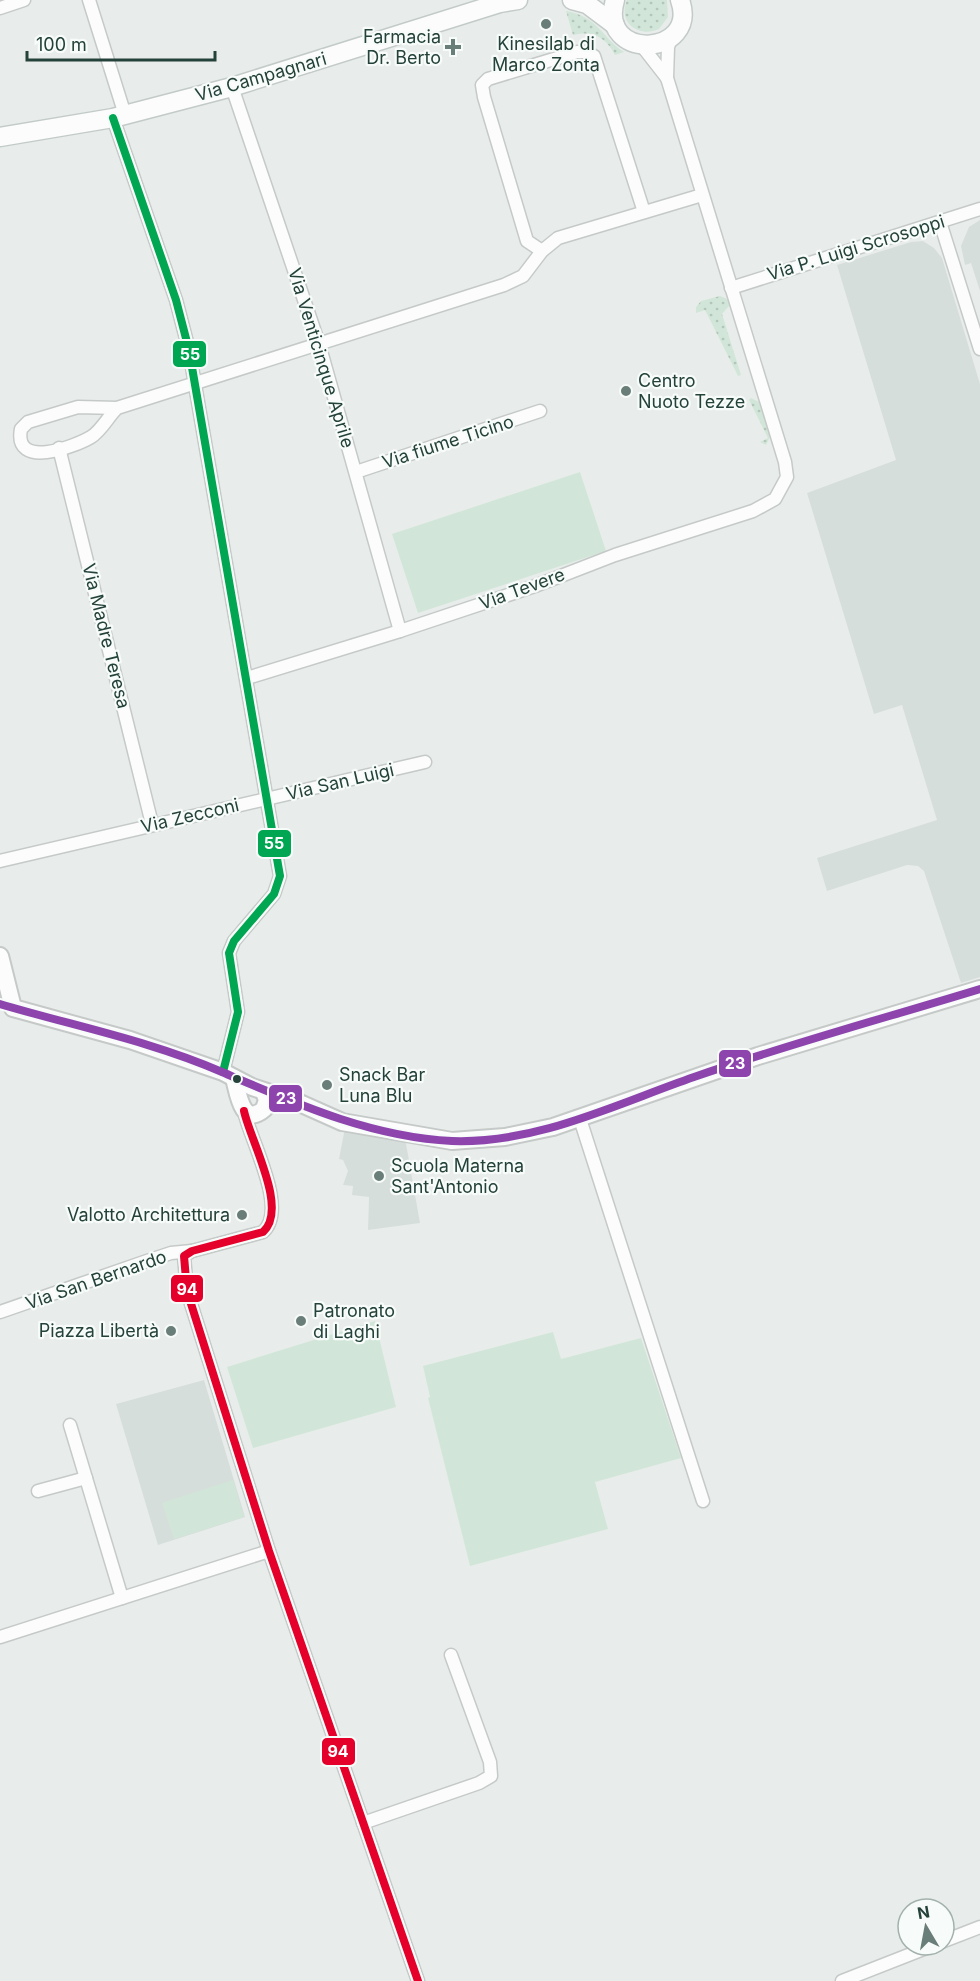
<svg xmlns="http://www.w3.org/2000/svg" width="980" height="1981" font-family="Inter,sans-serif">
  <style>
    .built { fill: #d6dedb }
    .green { fill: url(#green-dots) }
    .pitch { fill: #d1e6d8 }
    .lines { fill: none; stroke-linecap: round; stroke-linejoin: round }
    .minor-casing { stroke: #c5cac8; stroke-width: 15 }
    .tertiary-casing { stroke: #c5cac8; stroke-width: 20 }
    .secondary-casing { stroke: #c3cbc8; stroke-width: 21 }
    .minor { stroke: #fcfcfc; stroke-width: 12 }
    .tertiary { stroke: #fcfcfc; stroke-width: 16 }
    .secondary { stroke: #fcfcfc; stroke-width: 18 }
    .bus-1-casing { stroke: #f7fbf9; stroke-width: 12 }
    .bus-2-casing { stroke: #f7fbf9; stroke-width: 12 }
    .bus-3-casing { stroke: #f7fbf9; stroke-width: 12 }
    .bus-1 { stroke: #00a651; stroke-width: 8 }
    .bus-2 { stroke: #8e44ad; stroke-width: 8 }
    .bus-3 { stroke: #e4002b; stroke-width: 8 }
    .poi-dot { fill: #697e78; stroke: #f7fbf9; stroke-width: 2 }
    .bus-dot { fill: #24423a; stroke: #f7fbf9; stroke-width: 2 }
    .labels { text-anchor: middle; stroke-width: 4.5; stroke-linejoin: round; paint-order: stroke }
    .poi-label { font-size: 18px; fill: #24423a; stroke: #f7fbf9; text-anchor: start }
    .street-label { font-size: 18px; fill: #24423a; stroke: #f7fbf9 }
    .line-badge { stroke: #f7fbf9; stroke-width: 2 }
    .badge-label { font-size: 16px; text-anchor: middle; font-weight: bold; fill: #fff }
  </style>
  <defs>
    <pattern id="green-dots" width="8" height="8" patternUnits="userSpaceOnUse" patternTransform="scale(1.5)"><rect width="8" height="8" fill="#d1e6d8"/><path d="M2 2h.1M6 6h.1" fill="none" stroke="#b3c6ba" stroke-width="1.8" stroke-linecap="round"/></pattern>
  </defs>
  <rect width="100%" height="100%" fill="#e8edeb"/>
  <!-- built -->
  <g class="built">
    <polygon points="980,220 980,291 971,263 965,265 961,246 969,227"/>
    <polygon points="923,241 934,248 942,258 980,384 980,977 961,983 924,871 918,866 907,865 827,891 817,858 937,820 902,705 874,714 807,493 896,460 837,265 911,242"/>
    <polygon points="345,1128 405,1138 420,1223 368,1230 369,1197 352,1195 353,1186 343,1185 348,1171 343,1160 339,1159"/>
    <polygon points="204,1380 245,1517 158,1545 116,1404"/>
  </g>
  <!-- green -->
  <g class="green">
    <path d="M627,0H667L668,17L659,29C639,38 617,23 627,0Z"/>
    <path d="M566,11C599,17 600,36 624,52L615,55C606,37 592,30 573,35Z"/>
    <polygon points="720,296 727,299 730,305 722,314 741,375 738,376 705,310 696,313 696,307 701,301"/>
    <polygon points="751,398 759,402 770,437 766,445 760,442 768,438 749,400"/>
  </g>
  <!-- pitch -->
  <g class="pitch">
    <polygon points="580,472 606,551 418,613 392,534"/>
    <polygon points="375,1321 396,1407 253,1448 227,1367"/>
    <polygon points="553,1332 561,1359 641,1338 681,1458 595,1482 608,1529 470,1566 428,1398 430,1397 423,1366"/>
    <polygon points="233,1480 244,1517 174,1539 162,1503"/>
  </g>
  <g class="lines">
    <!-- minor casing -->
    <g class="minor-casing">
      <g id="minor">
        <polyline points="89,0 125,115"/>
        <polyline points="0,8 24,0"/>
        <polyline points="642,46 667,78"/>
        <polyline points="232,87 319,344 400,631"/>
        <polyline points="113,118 176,300 189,350 280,876 274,894 234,941 229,953 238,1012 223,1072"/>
        <polyline points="940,222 980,349"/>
        <polyline points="542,251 527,241 484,97 482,85 488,79 577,52 586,52 594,56 644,212"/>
        <polyline points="731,288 980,209"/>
        <path d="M117,408C108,417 101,431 91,437C74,447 13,470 21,429L28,422L78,407L117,408L504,285L523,276L542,251L558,238L702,195"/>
        <polyline points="59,448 152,824"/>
        <polyline points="356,472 540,411"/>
        <polyline points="247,678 400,631 535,586 615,555 753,511 775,499 787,477 785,462 667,78 668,47 672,36"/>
        <polyline points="0,861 425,762"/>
        <path d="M244,1111C250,1140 289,1209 263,1232L192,1251L184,1256L187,1291L269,1551L418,1981"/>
        <polyline points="580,1119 703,1501"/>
        <polyline points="0,1312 147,1261 171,1253 192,1251"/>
        <polyline points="70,1425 122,1598"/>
        <polyline points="38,1491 86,1478"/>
        <polyline points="0,1637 269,1551"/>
        <polyline points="363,1823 479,1783 491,1776 490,1762 451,1655"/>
        <polyline points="944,1941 980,1927"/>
        <polyline points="842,1981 934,1945"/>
      </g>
    </g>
    <!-- tertiary casing -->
    <g class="tertiary-casing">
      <g id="tertiary">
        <polyline points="0,956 13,1008 130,1040 223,1072 252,1087 295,1101 342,1122 452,1141 505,1137 553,1127 758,1056 980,989"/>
        <path d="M234,1078C238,1093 242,1128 264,1109L267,1100L264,1092"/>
      </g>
    </g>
    <!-- secondary casing -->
    <g class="secondary-casing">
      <g id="secondary">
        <polyline points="572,0 587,4 615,25"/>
        <path d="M615,0C597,62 700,57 680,0"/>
        <polyline points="0,137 113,118 232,87 500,3 518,0"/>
      </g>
    </g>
    <!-- minor -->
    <use href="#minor" class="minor"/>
    <!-- tertiary -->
    <use href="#tertiary" class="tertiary"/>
    <!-- secondary -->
    <use href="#secondary" class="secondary"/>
    <!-- bus-1 casing -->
    <g class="bus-1-casing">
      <polyline id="bus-1" points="113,118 176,300 189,350 280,876 274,894 234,941 229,953 238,1012 223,1072"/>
    </g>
    <!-- bus-2 casing -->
    <g class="bus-2-casing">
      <path id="bus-2" d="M0,1004C74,1026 151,1041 222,1072C295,1103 370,1137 452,1141C537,1144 616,1104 694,1077C789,1044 885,1018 980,989"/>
    </g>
    <!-- bus-3 casing -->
    <g class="bus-3-casing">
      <path id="bus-3" d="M244,1111C250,1140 289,1209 263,1232L192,1251L184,1256L187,1291L269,1551L418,1981"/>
    </g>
    <!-- bus-1 -->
    <use href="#bus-1" class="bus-1"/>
    <!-- bus-2 -->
    <use href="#bus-2" class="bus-2"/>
    <!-- bus-3 -->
    <use href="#bus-3" class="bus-3"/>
  </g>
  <!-- markers -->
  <g class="poi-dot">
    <circle cx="546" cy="24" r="6"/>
    <path d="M450 38h6v6h6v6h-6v6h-6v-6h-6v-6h6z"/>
    <circle cx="626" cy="391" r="6"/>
    <circle cx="327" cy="1085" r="6"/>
    <circle cx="379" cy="1176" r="6"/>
    <circle cx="242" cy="1215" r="6"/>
    <circle cx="301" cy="1321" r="6"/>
    <circle cx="171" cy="1331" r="6"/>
  </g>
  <circle class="bus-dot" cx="237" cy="1079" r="5"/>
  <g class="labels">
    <!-- poi labels -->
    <g class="poi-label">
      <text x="441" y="43" text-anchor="end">Farmacia<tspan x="441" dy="21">Dr. Berto</tspan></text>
      <text x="546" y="50" text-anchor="middle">Kinesilab di<tspan x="546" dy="21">Marco Zonta</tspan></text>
      <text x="638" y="387">Centro<tspan x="638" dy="21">Nuoto Tezze</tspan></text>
      <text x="339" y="1081">Snack Bar<tspan x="339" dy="21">Luna Blu</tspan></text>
      <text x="391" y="1172">Scuola Materna<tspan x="391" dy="21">Sant'Antonio</tspan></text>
      <text x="230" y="1221" text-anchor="end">Valotto Architettura</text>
      <text x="313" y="1317">Patronato<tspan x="313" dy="21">di Laghi</tspan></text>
      <text x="159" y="1337" text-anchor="end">Piazza Libertà</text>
    </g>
    <!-- street labels -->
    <g class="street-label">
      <text transform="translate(261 77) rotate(-16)" y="6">Via Campagnari</text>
      <text transform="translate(856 248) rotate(-17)" y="6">Via P. Luigi Scrosoppi</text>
      <text transform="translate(321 358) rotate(73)" y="6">Via Venticinque Aprile</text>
      <text transform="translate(448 442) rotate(-18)" y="6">Via fiume Ticino</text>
      <text transform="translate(522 589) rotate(-20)" y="6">Via Tevere</text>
      <text transform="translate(106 636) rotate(76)" y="6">Via Madre Teresa</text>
      <text transform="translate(340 782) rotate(-13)" y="6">Via San Luigi</text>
      <text transform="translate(190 816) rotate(-13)" y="6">Via Zecconi</text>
      <text transform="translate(96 1280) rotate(-19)" y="6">Via San Bernardo</text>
    </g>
  </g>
  <g class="line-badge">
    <rect x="172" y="340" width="35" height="28" rx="6" fill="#00a651"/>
    <rect x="257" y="829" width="35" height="29" rx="6" fill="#00a651"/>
    <rect x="718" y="1049" width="34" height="29" rx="6" fill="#8e44ad"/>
    <rect x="268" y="1084" width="35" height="29" rx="6" fill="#8e44ad"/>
    <rect x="170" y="1274" width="34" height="29" rx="6" fill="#e4002b"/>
    <rect x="321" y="1737" width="35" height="29" rx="6" fill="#e4002b"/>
  </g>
  <g class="badge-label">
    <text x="190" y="360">55</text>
    <text x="274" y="849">55</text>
    <text x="735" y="1069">23</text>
    <text x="286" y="1104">23</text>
    <text x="187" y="1295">94</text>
    <text x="338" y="1757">94</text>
  </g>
  <!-- north arrow -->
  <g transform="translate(926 1927) rotate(350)"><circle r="28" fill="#f7fbf9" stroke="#a3b1ad" stroke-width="1.5"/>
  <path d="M0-4.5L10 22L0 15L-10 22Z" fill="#697e78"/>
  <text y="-9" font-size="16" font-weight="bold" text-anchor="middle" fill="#24423a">N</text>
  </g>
  <!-- scale -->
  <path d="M27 51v9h188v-9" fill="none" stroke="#24423a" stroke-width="3"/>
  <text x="36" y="51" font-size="18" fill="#24423a" stroke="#f7fbf9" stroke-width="4.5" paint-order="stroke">100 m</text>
</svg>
